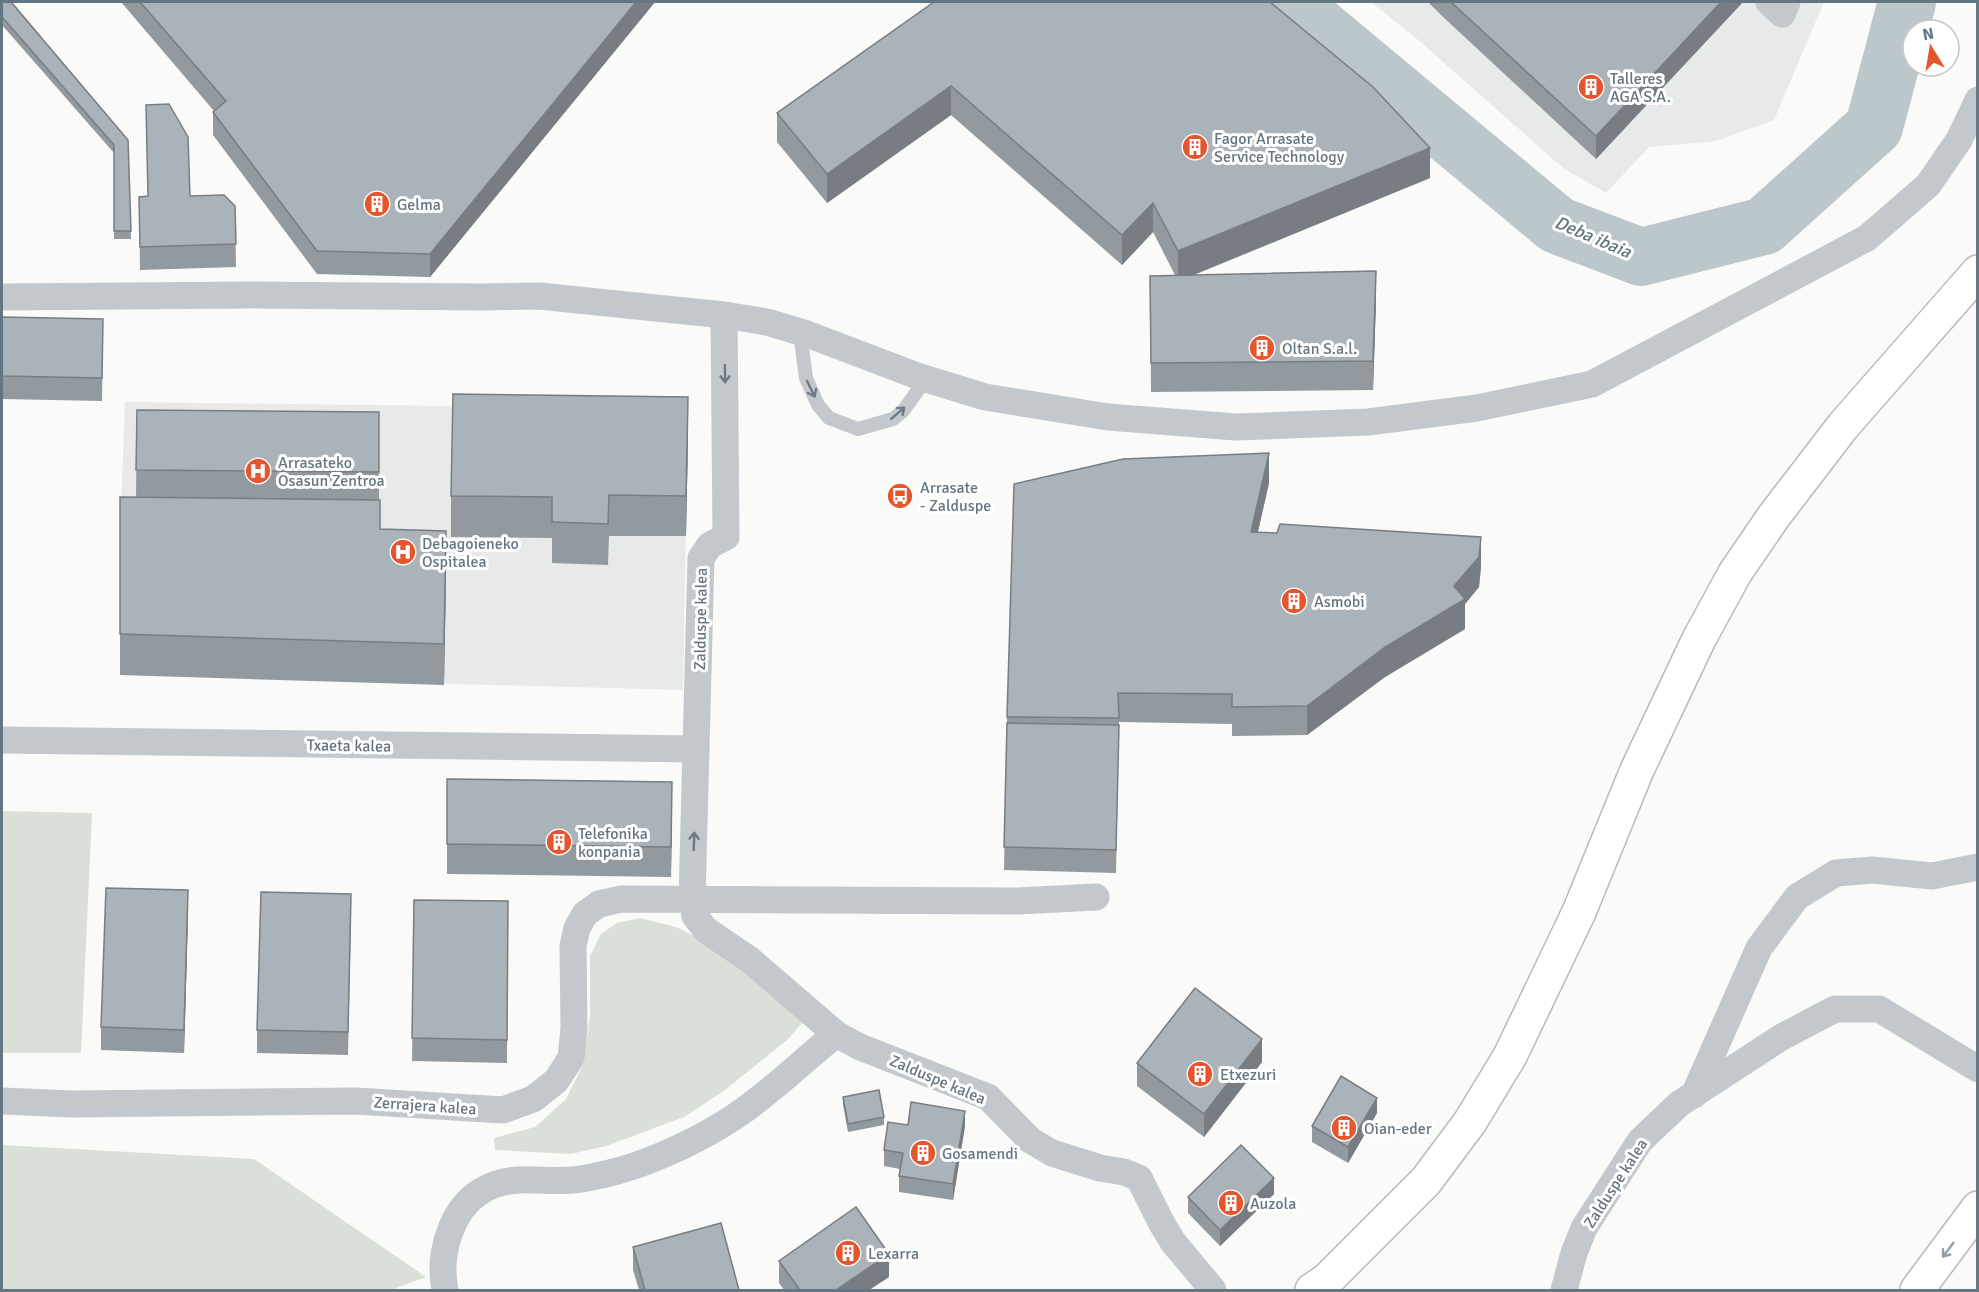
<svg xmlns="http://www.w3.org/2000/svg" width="1979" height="1292" font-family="Signika,sans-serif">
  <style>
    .built { fill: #e8e9e9 }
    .green { fill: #dadfd7 }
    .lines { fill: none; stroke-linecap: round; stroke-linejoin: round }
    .river { stroke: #bbc7cb; stroke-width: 58 }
    .primary-casing { stroke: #b5babe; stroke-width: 36 }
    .highway-casing { stroke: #b4b9bd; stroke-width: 36 }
    .lane { stroke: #c3c8cc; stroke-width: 14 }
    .street { stroke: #c3c8cc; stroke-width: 27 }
    .primary { stroke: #fff; stroke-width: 33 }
    .highway { stroke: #fff; stroke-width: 33 }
    .wall { fill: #929a9f }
    .shaded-wall { fill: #777d82 }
    .building { fill: #aab3b9; stroke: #777d82; stroke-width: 1.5 }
    .oneway { stroke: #6a7a87 }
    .oneway2 { stroke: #939fa8 }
    .labels { text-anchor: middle; stroke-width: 6; stroke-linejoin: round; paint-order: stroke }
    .poi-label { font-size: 16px; fill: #657683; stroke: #fff; text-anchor: start }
    .street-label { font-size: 16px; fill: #657683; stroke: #fff }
    .water-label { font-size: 18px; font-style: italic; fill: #60757c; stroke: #fff }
  </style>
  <rect width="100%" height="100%" fill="#fafaf8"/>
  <!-- built -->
  <g class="built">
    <polygon points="1371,2 1824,2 1774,120 1716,141 1649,147 1606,193 1563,168 1417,39"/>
    <polygon points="125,402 688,409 683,690 120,675 120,538"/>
  </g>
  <!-- green -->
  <g class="green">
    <polygon points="2,811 92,813 81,1053 2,1053"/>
    <polygon points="640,918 676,927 708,943 804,1021 787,1040 725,1090 684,1117 606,1146 571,1154 495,1150 494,1138 535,1127 566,1099 583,1065 590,1016 590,956 601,934 617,923"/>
    <polygon points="2,1145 254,1159 426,1277 391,1290 2,1290"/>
  </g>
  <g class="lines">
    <!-- river -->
    <polyline class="river" points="1289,2 1557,225 1641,257 1764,226 1874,127 1907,2"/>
    <!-- primary casing -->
    <g class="primary-casing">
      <polyline id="primary" points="1312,1290 1327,1280 1426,1181 1470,1122 1510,1056 1579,912 1637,770 1699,639 1735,573 1774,516 1843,426 1978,272"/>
    </g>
    <!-- highway casing -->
    <g class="highway-casing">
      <polyline id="highway" points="1917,1290 1978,1208"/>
    </g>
    <!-- lane -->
    <polyline class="lane" points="800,332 806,378 818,405 829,418 858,429 893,419 903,411 926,379"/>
    <!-- street -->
    <g class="street">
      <polyline points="1769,2 1782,14 1787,2"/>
      <polyline points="2,297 249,295 480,297 539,296 724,315 767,322 807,334 920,377 985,397 1108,417 1236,427 1368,422 1477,408 1592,384 1867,238 1928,185 1959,140 1978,100"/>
      <polyline points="724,315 726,537 710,545 701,558 692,900 695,916 706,930 750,960 836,1034 860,1047 988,1097 1030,1140 1052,1153 1100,1168 1124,1172 1139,1178 1162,1224 1173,1242 1213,1290"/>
      <polyline points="2,740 696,749"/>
      <polyline points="1694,1095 1759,948 1797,897 1836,873 1872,870 1932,876 1978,867"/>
      <polyline points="2,1101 72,1104 356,1101 503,1110 533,1099 556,1081 571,1058 574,1028 573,946 577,928 585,914 599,904 621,899 1018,901 1096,897"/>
      <path d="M445,1290C438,1256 450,1209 483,1190C511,1173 542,1183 572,1180C588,1179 606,1174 621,1170C659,1159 705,1137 737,1115C770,1093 804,1060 836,1034"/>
      <polyline points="1564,1290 1574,1253 1584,1228 1640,1141 1679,1104 1780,1038 1835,1009 1879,1009 1978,1069"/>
    </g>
    <!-- primary -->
    <use href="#primary" class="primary"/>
    <!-- highway -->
    <use href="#highway" class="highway"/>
  </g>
  <!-- wall -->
  <g class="wall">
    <polygon points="2,2 12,2 128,140 131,239 114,239 114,153 2,25"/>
    <polygon points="121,2 655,2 430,277 317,274 213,135 213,112 214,111"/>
    <polygon points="934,2 1430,178 1194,275 1376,301 1373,390 1151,392 1150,276 1175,275 1153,232 1122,265 951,115 827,203 777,142 777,113"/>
    <polygon points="1428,2 1743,2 1596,159 1441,15"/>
    <polygon points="146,105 190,196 235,206 236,267 140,270 139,197 148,196"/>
    <polygon points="2,317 103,342 102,401 2,399"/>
    <polygon points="137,410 379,412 379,500 380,529 446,572 444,685 120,675 120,497 136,497"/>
    <polygon points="688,438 686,536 609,536 608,565 552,563 552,538 451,537 451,496"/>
    <polygon points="1269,483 1258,532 1481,566 1479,587 1465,604 1465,629 1385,677 1307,735 1232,736 1232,724 1119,722 1116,873 1004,870 1007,717"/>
    <polygon points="447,779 672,811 671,877 447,874"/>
    <polygon points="414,900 508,901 507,1063 412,1061"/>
    <polygon points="188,913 184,1053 101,1050 101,1027"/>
    <polygon points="351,917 348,1055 257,1053 257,1030"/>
    <polygon points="1262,1062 1204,1137 1137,1086 1137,1063"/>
    <polygon points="843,1097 884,1117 884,1125 848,1132 843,1105"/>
    <polygon points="1377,1113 1348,1163 1312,1142 1312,1126"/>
    <polygon points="965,1126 953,1200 899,1192 899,1176 900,1169 884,1166 884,1150"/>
    <polygon points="1274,1194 1220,1246 1188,1213 1188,1197"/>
    <polygon points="633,1247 739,1290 639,1290 633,1270"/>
    <polygon points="779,1261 889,1277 869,1290 784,1290 779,1283"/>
  </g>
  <!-- shaded-wall -->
  <g class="shaded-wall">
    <polygon points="636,2 655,2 430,277 430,254"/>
    <polygon points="1721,2 1743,2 1596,159 1596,136"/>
    <polygon points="951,86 951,115 827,203 827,174"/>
    <polygon points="1430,148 1430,178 1178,281 1178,251"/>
    <polygon points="1153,203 1153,232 1122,265 1122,235"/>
    <polygon points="1376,271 1376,301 1373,390 1373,361"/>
    <polygon points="688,397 688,438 686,536 686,496"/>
    <polygon points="1269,453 1269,483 1251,561 1251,532"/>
    <polygon points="446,531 446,572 444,685 444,644"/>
    <polygon points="1481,537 1481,566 1479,587 1465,604 1465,629 1385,677 1307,735 1307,706 1454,586"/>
    <polygon points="672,782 672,811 671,877 671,847"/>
    <polygon points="188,890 188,913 184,1053 184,1030"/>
    <polygon points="1262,1039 1262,1062 1204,1137 1204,1114"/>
    <polygon points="1377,1098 1377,1113 1348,1163 1348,1147"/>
    <polygon points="965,1111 965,1126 953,1200 953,1184"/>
    <polygon points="1274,1178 1274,1194 1220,1246 1220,1230"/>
    <polygon points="889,1254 889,1277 869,1290 836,1290"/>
  </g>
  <!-- building -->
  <g class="building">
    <polygon points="2,2 11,2 128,140 131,231 114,231 114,145 2,17"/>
    <polygon points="140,2 636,2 430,254 317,251 213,112 226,101"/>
    <polygon points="934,2 1270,2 1373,87 1430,148 1178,251 1153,203 1122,235 951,86 827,174 777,113"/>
    <polygon points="1451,2 1721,2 1596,136"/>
    <polygon points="169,104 188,137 190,196 224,195 235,206 236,244 140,247 139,197 148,196 146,105"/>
    <polygon points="1376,271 1373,361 1151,363 1150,276"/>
    <polygon points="2,317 103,319 102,378 2,376"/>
    <polygon points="453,394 688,397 686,496 609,495 608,524 552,522 552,497 451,496"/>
    <polygon points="137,410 379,412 379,472 136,470"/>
    <polygon points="1269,453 1251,532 1277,533 1280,524 1481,537 1479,557 1454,586 1465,599 1385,647 1307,706 1232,707 1232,694 1118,693 1119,718 1007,717 1014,484 1123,459"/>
    <polygon points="120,497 380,500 380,529 446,531 444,644 120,634"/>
    <polygon points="1007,723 1119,725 1116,850 1004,847"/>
    <polygon points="447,779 672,782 671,847 447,844"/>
    <polygon points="106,888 188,890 184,1030 101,1027"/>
    <polygon points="261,892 351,894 348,1032 257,1030"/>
    <polygon points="414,900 508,901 507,1040 412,1038"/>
    <polygon points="1195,988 1262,1039 1204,1114 1137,1063"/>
    <polygon points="1341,1076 1377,1098 1348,1147 1312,1126"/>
    <polygon points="879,1090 884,1117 848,1124 843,1097"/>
    <polygon points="911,1102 965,1111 953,1184 899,1176 903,1153 884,1150 888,1122 908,1125"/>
    <polygon points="1241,1145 1274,1178 1220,1230 1188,1197"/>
    <polygon points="856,1207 889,1254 836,1290 800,1290 779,1261"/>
    <polygon points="721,1223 739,1290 645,1290 633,1247"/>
  </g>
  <!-- one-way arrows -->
  <defs><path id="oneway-shaft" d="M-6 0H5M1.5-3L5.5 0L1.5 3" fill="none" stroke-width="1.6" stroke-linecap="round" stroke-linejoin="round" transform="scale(1.5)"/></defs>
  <g class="oneway">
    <use href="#oneway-shaft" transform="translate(725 374) rotate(89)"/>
    <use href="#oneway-shaft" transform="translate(811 389) rotate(64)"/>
    <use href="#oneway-shaft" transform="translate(898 413) rotate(-41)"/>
    <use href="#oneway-shaft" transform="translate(694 841) rotate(-88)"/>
  </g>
  <use class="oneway2" href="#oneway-shaft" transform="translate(1948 1250) rotate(127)"/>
  <!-- icons -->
  <defs>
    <g id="building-disc" transform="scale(1.35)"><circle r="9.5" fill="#e4572e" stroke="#fff"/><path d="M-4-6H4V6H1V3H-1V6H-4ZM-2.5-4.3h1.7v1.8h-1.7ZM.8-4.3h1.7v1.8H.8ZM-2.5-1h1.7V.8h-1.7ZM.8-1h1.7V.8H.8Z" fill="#fff"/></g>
    <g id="hospital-disc" transform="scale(1.35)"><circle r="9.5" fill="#e4572e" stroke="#fff"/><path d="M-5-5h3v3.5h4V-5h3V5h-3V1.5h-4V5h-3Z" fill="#fff"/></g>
    <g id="bus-disc" transform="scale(1.35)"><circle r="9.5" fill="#e4572e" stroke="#fff"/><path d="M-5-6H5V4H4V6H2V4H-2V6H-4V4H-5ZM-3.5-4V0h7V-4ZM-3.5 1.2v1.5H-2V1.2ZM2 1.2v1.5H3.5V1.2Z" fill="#fff"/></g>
  </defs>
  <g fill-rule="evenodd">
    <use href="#building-disc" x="1591" y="87"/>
    <use href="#building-disc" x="1195" y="147"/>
    <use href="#building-disc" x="377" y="204"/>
    <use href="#building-disc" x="1262" y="348"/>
    <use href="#hospital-disc" x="258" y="471"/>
    <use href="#bus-disc" x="900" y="496"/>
    <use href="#hospital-disc" x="403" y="552"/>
    <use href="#building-disc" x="1294" y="601"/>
    <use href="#building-disc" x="559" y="842"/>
    <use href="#building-disc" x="1200" y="1074"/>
    <use href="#building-disc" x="1344" y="1128"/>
    <use href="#building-disc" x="923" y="1153"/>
    <use href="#building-disc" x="1231" y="1203"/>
    <use href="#building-disc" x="848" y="1253"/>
  </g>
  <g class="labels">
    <!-- poi labels -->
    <g class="poi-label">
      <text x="1610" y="84">Talleres<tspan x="1610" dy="18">AGA S.A.</tspan></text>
      <text x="1214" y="144">Fagor Arrasate<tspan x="1214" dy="18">Service Technology</tspan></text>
      <text x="397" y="210">Gelma</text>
      <text x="1282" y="354">Oltan S.a.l.</text>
      <text x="278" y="468">Arrasateko<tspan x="278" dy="18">Osasun Zentroa</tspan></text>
      <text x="920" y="493">Arrasate<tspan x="920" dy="18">- Zalduspe</tspan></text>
      <text x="422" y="549">Debagoieneko<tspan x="422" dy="18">Ospitalea</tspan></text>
      <text x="1314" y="607">Asmobi</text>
      <text x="578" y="839">Telefonika<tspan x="578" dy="18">konpania</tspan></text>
      <text x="1220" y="1080">Etxezuri</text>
      <text x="1364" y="1134">Oian-eder</text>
      <text x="942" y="1159">Gosamendi</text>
      <text x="1250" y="1209">Auzola</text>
      <text x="868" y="1259">Lexarra</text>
    </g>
    <!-- street labels -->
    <g class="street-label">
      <text transform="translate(700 619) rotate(-89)" y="6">Zalduspe kalea</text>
      <text transform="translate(349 745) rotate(1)" y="6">Txaeta kalea</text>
      <text transform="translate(938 1079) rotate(23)" y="6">Zalduspe kalea</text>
      <text transform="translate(425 1105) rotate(4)" y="6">Zerrajera kalea</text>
      <text transform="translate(1615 1183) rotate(-57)" y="6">Zalduspe kalea</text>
    </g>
    <!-- water labels -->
    <g class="water-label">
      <text transform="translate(1593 237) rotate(23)" y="6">Deba ibaia</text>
    </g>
  </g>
  <!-- border -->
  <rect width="1979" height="1292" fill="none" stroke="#657683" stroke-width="6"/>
  <!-- north arrow -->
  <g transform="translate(1931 48) rotate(349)"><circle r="28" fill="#ffffff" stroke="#c1c8cd" stroke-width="1.5"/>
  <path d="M0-4.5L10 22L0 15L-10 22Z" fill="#e4572e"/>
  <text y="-9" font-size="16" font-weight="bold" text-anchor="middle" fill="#657683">N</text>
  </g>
</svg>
